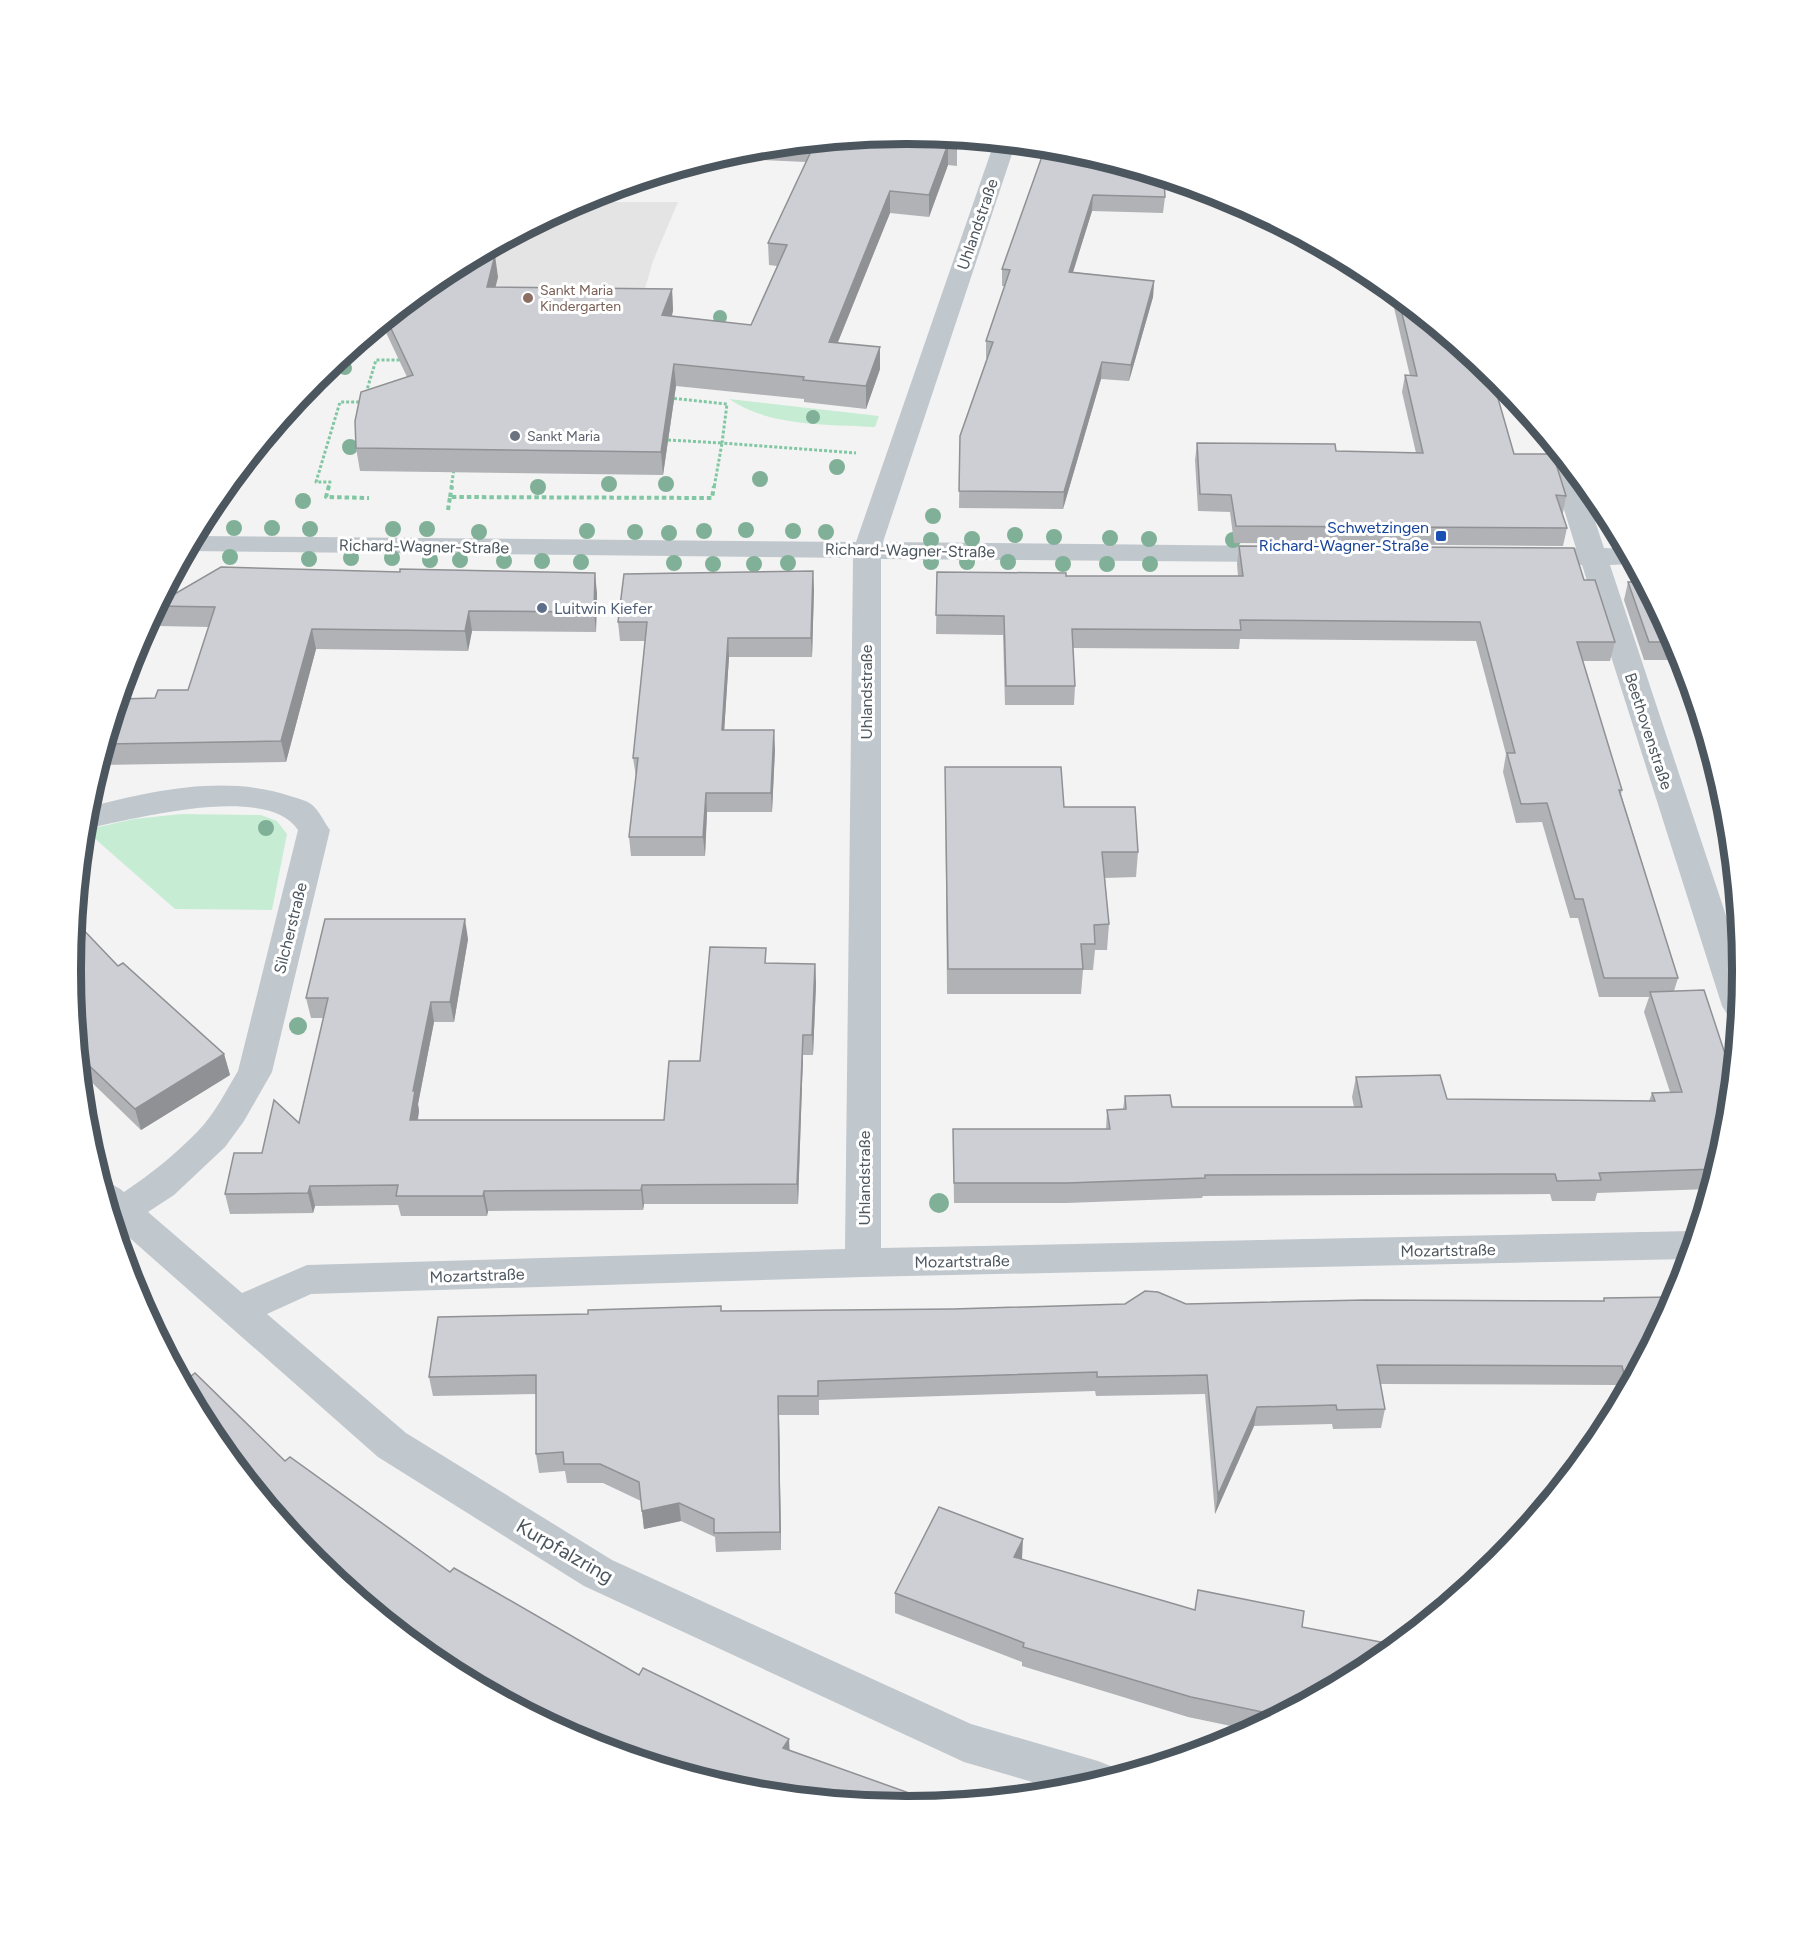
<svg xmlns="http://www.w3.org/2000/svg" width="1813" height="1940" font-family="Figtree,sans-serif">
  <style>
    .education { fill: #e5e4e4 }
    .green { fill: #c7ecd4 }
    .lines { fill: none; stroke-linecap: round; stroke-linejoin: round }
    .path-far1 { stroke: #82c7a3; stroke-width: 3; stroke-dasharray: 3 2; stroke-linecap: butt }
    .path { stroke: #82c7a3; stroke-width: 4; stroke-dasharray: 4.5 3; stroke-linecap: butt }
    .street { fill: #c0c7cd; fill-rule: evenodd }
    .tree { fill: #80b097 }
    .wall { fill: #b0b2b6 }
    .shaded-wall { fill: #909194 }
    .building { fill: #cdcfd4; stroke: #909194; stroke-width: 1.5 }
    .education-dot { fill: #8d6e63; stroke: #fff; stroke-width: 2 }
    .worship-dot { fill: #6b7280; stroke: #fff; stroke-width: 2 }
    .transit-dot { fill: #1a4fb4; stroke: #fff; stroke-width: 2 }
    .service-dot { fill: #5c6f8a; stroke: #fff; stroke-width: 2 }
    .labels { text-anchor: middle; stroke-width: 6; stroke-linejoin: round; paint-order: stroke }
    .far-education-label { font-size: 14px; fill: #785e54; stroke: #fff; text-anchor: start }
    .far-worship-label { font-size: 14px; fill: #5b616d; stroke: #fff; text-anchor: start }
    .street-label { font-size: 16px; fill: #4c565e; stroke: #fff }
    .transit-label { font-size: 16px; fill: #164399; stroke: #fff; text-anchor: end }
    .service-label { font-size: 16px; fill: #4e5e75; stroke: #fff; text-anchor: start }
    .near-street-label { font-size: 20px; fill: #4c565e; stroke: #fff }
    .rim { fill: none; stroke: #4c565e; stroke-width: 8 }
  </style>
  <rect width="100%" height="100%" fill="#f4f3f3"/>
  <!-- education -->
  <polygon class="education" points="579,202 678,202 653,261 632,334 442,275"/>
  <!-- green -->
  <g class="green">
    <path d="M729,399L879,416L875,427C827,424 770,427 729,399Z"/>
    <polygon points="181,814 261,815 277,821 287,834 272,910 175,909 85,830 134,819"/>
  </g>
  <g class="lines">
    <!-- path-far1 -->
    <g class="path-far1">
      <polyline points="373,331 390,332"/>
      <polyline points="366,393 376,360 403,360"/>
      <polyline points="669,398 727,404 722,443 856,453"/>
      <polyline points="668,440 722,443 714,488"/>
      <polyline points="328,488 330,482 316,482 340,402 362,402"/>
      <polyline points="451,488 454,469"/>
    </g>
    <!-- path -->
    <g class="path">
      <polyline points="329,486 326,497 369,498"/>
      <polyline points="450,497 452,486"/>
      <polyline points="448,510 450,497 712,498 714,486"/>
    </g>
    <!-- street -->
    <g class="street">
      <path d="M994,143L1015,145L883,542L1282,546L1292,548L1296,554L1292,560L1282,562L881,559V1248L1692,1231L1696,1232L1688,1259L863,1277L311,1294L267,1314L406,1433L612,1560L971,1724L1098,1761L1113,1767L1117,1775L1063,1791L964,1762L584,1586L378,1457L115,1225L102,1184C110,1182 118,1187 124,1192C151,1174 177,1153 199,1130C215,1113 226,1091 238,1071L298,830C267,782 131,820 84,829L86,808C149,791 226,774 290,796C296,798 305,800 311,804C319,810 324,822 330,830L272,1072L244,1121L225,1147L174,1195L148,1212L242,1293L307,1265L845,1249L853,558L187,551L195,536L856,542Z"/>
      <polygon points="1555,448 1582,482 1604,548 1625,549 1633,564 1610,565 1742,964 1738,1018 1727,1014 1722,1006 1582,565 1532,564 1522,562 1518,556 1522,550 1532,548 1576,548 1547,455 1551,449"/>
    </g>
  </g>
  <!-- trees -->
  <g class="tree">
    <circle cx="720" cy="317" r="7"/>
    <circle cx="345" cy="368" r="7"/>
    <circle cx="813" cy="417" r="7"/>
    <circle cx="350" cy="447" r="8"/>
    <circle cx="837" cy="467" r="8"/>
    <circle cx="760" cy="479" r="8"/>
    <circle cx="609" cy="484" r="8"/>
    <circle cx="666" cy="484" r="8"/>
    <circle cx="538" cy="487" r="8"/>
    <circle cx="303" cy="501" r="8"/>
    <circle cx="933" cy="516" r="8"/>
    <circle cx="234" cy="528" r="8"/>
    <circle cx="272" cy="528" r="8"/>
    <circle cx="310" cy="529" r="8"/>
    <circle cx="393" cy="529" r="8"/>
    <circle cx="427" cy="529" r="8"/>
    <circle cx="746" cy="530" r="8"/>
    <circle cx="587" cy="531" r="8"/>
    <circle cx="704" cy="531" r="8"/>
    <circle cx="793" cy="531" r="8"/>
    <circle cx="479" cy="532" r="8"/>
    <circle cx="635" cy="532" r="8"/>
    <circle cx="826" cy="532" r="8"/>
    <circle cx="669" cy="533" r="8"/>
    <circle cx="1015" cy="535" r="8"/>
    <circle cx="1054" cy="537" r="8"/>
    <circle cx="1110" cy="538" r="8"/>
    <circle cx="972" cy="539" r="8"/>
    <circle cx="1149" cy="539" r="8"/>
    <circle cx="931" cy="540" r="8"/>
    <circle cx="1233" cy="540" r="8"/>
    <circle cx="230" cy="557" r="8"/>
    <circle cx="351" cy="558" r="8"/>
    <circle cx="392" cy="558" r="8"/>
    <circle cx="309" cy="559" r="8"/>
    <circle cx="430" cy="560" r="8"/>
    <circle cx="460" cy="560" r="8"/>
    <circle cx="504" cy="561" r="8"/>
    <circle cx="542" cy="561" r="8"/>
    <circle cx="581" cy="562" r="8"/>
    <circle cx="931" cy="562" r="8"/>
    <circle cx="967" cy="562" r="8"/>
    <circle cx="1008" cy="562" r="8"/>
    <circle cx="674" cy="563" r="8"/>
    <circle cx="788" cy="563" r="8"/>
    <circle cx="713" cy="564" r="8"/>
    <circle cx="754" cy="564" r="8"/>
    <circle cx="1063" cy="564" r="8"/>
    <circle cx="1107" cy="564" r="8"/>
    <circle cx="1150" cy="564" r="8"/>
    <circle cx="266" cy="828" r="8"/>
    <circle cx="298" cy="1026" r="9"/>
    <circle cx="939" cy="1203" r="10"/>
  </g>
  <!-- wall -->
  <g class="wall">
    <polygon points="907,134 957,145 957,166 948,165 929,217 890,213 838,342 880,369 866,409 804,402 804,399 676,386 663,475 360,471 356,448 407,377 382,324 442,275 498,277 495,287 672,289 673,311 672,316 751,325 777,266 769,265 768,243 806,162 740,159 740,156 726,155 744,150"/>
    <polygon points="1045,148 1165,197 1163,213 1092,211 1073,272 1154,281 1153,297 1129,381 1101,379 1063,509 959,508 960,436 987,358 986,358 986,341 1005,286 1002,286 1002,269"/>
    <polygon points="1381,283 1491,374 1514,454 1566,496 1563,513 1562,513 1567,528 1563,546 1234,543 1230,512 1198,511 1195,460 1197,443 1336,451 1416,453 1402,392 1405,375 1410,376 1392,299 1384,299"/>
    <polygon points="1586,486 1602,506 1606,514 1595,513"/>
    <polygon points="1239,546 1584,580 1615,642 1610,661 1583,661 1622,790 1621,794 1678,978 1674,991 1726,1133 1709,1189 1597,1193 1595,1201 1552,1201 1550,1194 1203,1196 1202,1198 1066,1203 954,1203 953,1129 1106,1129 1107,1110 1123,1109 1125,1096 1172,1107 1354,1107 1352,1097 1356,1077 1447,1099 1649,1101 1652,1093 1670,1092 1644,1012 1649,997 1599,997 1578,918 1570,918 1542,822 1516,823 1503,772 1506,754 1476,641 1240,639 1239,649 1073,648 1075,686 1074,705 1005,705 1003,635 936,634 937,572 1066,576 1238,576 1237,564"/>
    <polygon points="1628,582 1642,582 1679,650 1710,753 1705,753 1669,660 1644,660 1624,600"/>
    <polygon points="814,589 812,657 729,657 724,730 775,749 772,812 707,812 705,856 631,856 629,837 636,777 633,758 645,641 620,641 618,622"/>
    <polygon points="597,593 596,632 472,631 468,651 316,649 286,762 99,765 119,699 155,698 188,690 209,627 158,626 155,612 159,603"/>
    <polygon points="945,767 1064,807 1138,852 1136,877 1105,878 1109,924 1107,950 1095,950 1093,970 1083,970 1081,994 947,994"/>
    <polygon points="468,939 454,1022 434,1022 418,1104 419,1111 418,1120 664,1120 700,1061 767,963 815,964 816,984 813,1055 803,1055 798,1204 644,1204 643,1210 488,1211 487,1216 401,1216 398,1205 315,1206 313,1213 230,1214 225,1194 262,1153 299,1123 323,1018 311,1018 306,998"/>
    <polygon points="118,966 224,1054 230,1075 141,1130 81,1072 70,970"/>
    <polygon points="1675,1297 1620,1400 1616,1385 1380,1384 1385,1409 1381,1428 1333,1429 1332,1424 1254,1426 1215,1514 1205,1394 1096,1396 1095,1391 819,1400 819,1415 779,1415 781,1550 716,1552 715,1537 681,1521 644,1529 641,1501 603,1483 567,1483 565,1471 539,1473 536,1454 536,1394 433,1396 429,1377 722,1311 953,1309 1186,1304 1603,1301 1604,1298"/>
    <polygon points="1022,1559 1022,1560 1195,1610 1302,1627 1371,1665 1250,1730 1188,1717 1022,1666 1022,1662 895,1613 895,1593"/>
  </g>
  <!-- shaded-wall -->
  <g class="shaded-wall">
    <polygon points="948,144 948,165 929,217 929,195"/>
    <polygon points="890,191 890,213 829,364 829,342"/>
    <polygon points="1093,195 1092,211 1068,288 1069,272"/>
    <polygon points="495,255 498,277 490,309 487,287"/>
    <polygon points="1154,281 1153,297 1129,381 1131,365"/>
    <polygon points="672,289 673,311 664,337 662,315"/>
    <polygon points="880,347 880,369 866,409 866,386"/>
    <polygon points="1102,362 1101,379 1063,509 1064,492"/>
    <polygon points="674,364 676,386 663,475 661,452"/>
    <polygon points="813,571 814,589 812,657 811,638"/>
    <polygon points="595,573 597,593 596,632 594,612"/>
    <polygon points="469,611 472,631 468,651 465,631"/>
    <polygon points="312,629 316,649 286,762 281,741"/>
    <polygon points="728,638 729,657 723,749 722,730"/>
    <polygon points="774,730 775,749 772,812 771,793"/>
    <polygon points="706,793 707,812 705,856 703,837"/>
    <polygon points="465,919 468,939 454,1022 450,1002"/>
    <polygon points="815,964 816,984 813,1055 812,1035"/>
    <polygon points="431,1002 434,1022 418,1104 419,1111 414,1140 410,1120 413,1091"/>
    <polygon points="803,1035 803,1055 798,1204 797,1184"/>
    <polygon points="224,1054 230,1075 141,1130 135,1109"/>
    <polygon points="642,1185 644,1204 643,1210 641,1190"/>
    <polygon points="310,1186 315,1206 313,1213 308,1193"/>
    <polygon points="484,1191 488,1211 487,1216 483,1196"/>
    <polygon points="778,1396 779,1415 781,1550 780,1532"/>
    <polygon points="1257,1407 1254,1426 1215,1514 1218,1495"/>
    <polygon points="679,1503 681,1521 644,1529 642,1511"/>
    <polygon points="1023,1539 1022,1559 1013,1577 1014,1557"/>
    <polygon points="789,1739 790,1758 783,1748"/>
  </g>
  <!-- building -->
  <g class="building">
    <polygon points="907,134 957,139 957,145 948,144 929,195 890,191 829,342 880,347 866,386 803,380 804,377 674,364 661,452 356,448 355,421 361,392 413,375 387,320 442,275 479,255 495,255 487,287 672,289 662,315 751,325 787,245 768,243 815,143"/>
    <polygon points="1045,148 1070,150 1164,179 1165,197 1093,195 1069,272 1154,281 1131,365 1102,362 1064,492 959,491 960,436 993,342 986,341 1010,270 1002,269"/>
    <polygon points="1398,297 1491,374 1514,454 1553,454 1566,496 1556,495 1567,528 1236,526 1231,495 1200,494 1197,443 1335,444 1336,451 1423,453 1405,375 1417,376"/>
    <polygon points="1239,546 1574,548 1584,580 1595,580 1615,642 1577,642 1622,790 1619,790 1678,978 1604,978 1583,899 1575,899 1547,803 1521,804 1507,753 1515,753 1480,622 1240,620 1241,630 1072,629 1075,686 1006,686 1004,616 936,615 937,572 1066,573 1066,576 1243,576"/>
    <polygon points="221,567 400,572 400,569 595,573 594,612 469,611 465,631 312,629 281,741 106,744 119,699 155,698 158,690 188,690 215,607 157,606 159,603"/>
    <polygon points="813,571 811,638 728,638 722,730 774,730 771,793 706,793 703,837 629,837 638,758 633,758 647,622 618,622 624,574"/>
    <polygon points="1628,582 1642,582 1679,650 1684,667 1674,642 1649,642"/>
    <polygon points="945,767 1061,767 1064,807 1135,807 1138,852 1102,852 1109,924 1094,925 1095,944 1081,944 1083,969 948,969"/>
    <polygon points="325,919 465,919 450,1002 431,1002 413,1091 415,1091 410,1120 664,1120 669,1061 700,1061 710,947 766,948 765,963 815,964 812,1035 803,1035 797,1184 642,1185 641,1190 484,1191 483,1196 396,1196 398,1185 310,1186 308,1193 225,1194 234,1153 262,1153 274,1100 299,1123 328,998 306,998"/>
    <polygon points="75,921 118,966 123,963 224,1054 135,1109 79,1056 70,970"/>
    <polygon points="1704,990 1732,1075 1726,1133 1716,1169 1599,1173 1601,1180 1557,1181 1555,1174 1205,1175 1205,1178 1067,1183 954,1183 953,1129 1110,1129 1107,1110 1126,1109 1125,1096 1170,1095 1172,1107 1362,1107 1356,1077 1440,1075 1447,1099 1655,1101 1652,1093 1682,1092 1650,992"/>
    <polygon points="1145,1291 1158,1292 1186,1304 1365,1300 1604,1301 1604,1298 1675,1297 1627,1386 1622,1366 1377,1365 1385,1409 1337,1410 1336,1405 1257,1407 1218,1495 1207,1375 1097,1377 1097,1372 818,1381 818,1396 778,1396 780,1532 714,1533 714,1519 679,1503 642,1511 639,1482 600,1464 564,1464 563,1452 536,1454 536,1375 429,1377 438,1317 588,1314 588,1310 721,1306 721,1311 953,1309 1125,1304"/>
    <polygon points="170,1357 191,1376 195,1373 285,1461 290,1457 450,1572 454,1568 639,1675 643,1668 789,1739 783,1748 937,1803 906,1806 743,1790 586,1742 442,1665 315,1561 211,1434"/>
    <polygon points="939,1507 1023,1539 1014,1557 1195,1610 1198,1590 1304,1611 1302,1627 1396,1645 1371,1665 1277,1715 1191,1697 1023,1647 1024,1643 895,1593"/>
  </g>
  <!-- markers -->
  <circle class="education-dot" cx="528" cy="298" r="6"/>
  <circle class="worship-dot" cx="515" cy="436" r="6"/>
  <rect class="transit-dot" x="1435" y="530" width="12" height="12" rx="3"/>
  <circle class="service-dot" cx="542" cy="608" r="6"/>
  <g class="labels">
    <!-- far-education labels -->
    <g class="far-education-label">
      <text x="540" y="295">Sankt Maria<tspan x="540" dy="16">Kindergarten</tspan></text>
    </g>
    <!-- far-worship labels -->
    <g class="far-worship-label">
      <text x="527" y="441">Sankt Maria</text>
    </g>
    <!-- street labels -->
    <g class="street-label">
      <text transform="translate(977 224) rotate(-71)" y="6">Uhlandstraße</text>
      <text transform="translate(424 546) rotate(1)" y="6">Richard-Wagner-Straße</text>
      <text transform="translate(910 550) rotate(1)" y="6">Richard-Wagner-Straße</text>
      <text transform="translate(866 692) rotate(-90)" y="6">Uhlandstraße</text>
      <text transform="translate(1649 731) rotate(72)" y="6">Beethovenstraße</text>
      <text transform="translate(290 928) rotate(-76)" y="6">Silcherstraße</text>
      <text transform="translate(864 1178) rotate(-90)" y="6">Uhlandstraße</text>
      <text transform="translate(1448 1250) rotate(-1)" y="6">Mozartstraße</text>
      <text transform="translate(962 1261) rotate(-1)" y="6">Mozartstraße</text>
      <text transform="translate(477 1275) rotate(-2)" y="6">Mozartstraße</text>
    </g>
    <!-- transit labels -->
    <g class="transit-label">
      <text x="1429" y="533">Schwetzingen<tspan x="1429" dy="18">Richard-Wagner-Straße</tspan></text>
    </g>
    <!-- service labels -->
    <g class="service-label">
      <text x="554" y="614">Luitwin Kiefer</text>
    </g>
    <!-- near-street labels -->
    <g class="near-street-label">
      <text transform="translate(565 1551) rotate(30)" y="7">Kurpfalzring</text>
    </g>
  </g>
  <!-- crop -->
  <path d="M0 0H1813V1940H0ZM906 144H907A825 825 0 0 1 1732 969V971A825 825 0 0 1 907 1796H906A825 825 0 0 1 81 971V969A825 825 0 0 1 906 144Z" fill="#fff" fill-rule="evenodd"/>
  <path class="rim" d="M906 144H907A825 825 0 0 1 1732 969V971A825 825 0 0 1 907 1796H906A825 825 0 0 1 81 971V969A825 825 0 0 1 906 144Z"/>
</svg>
